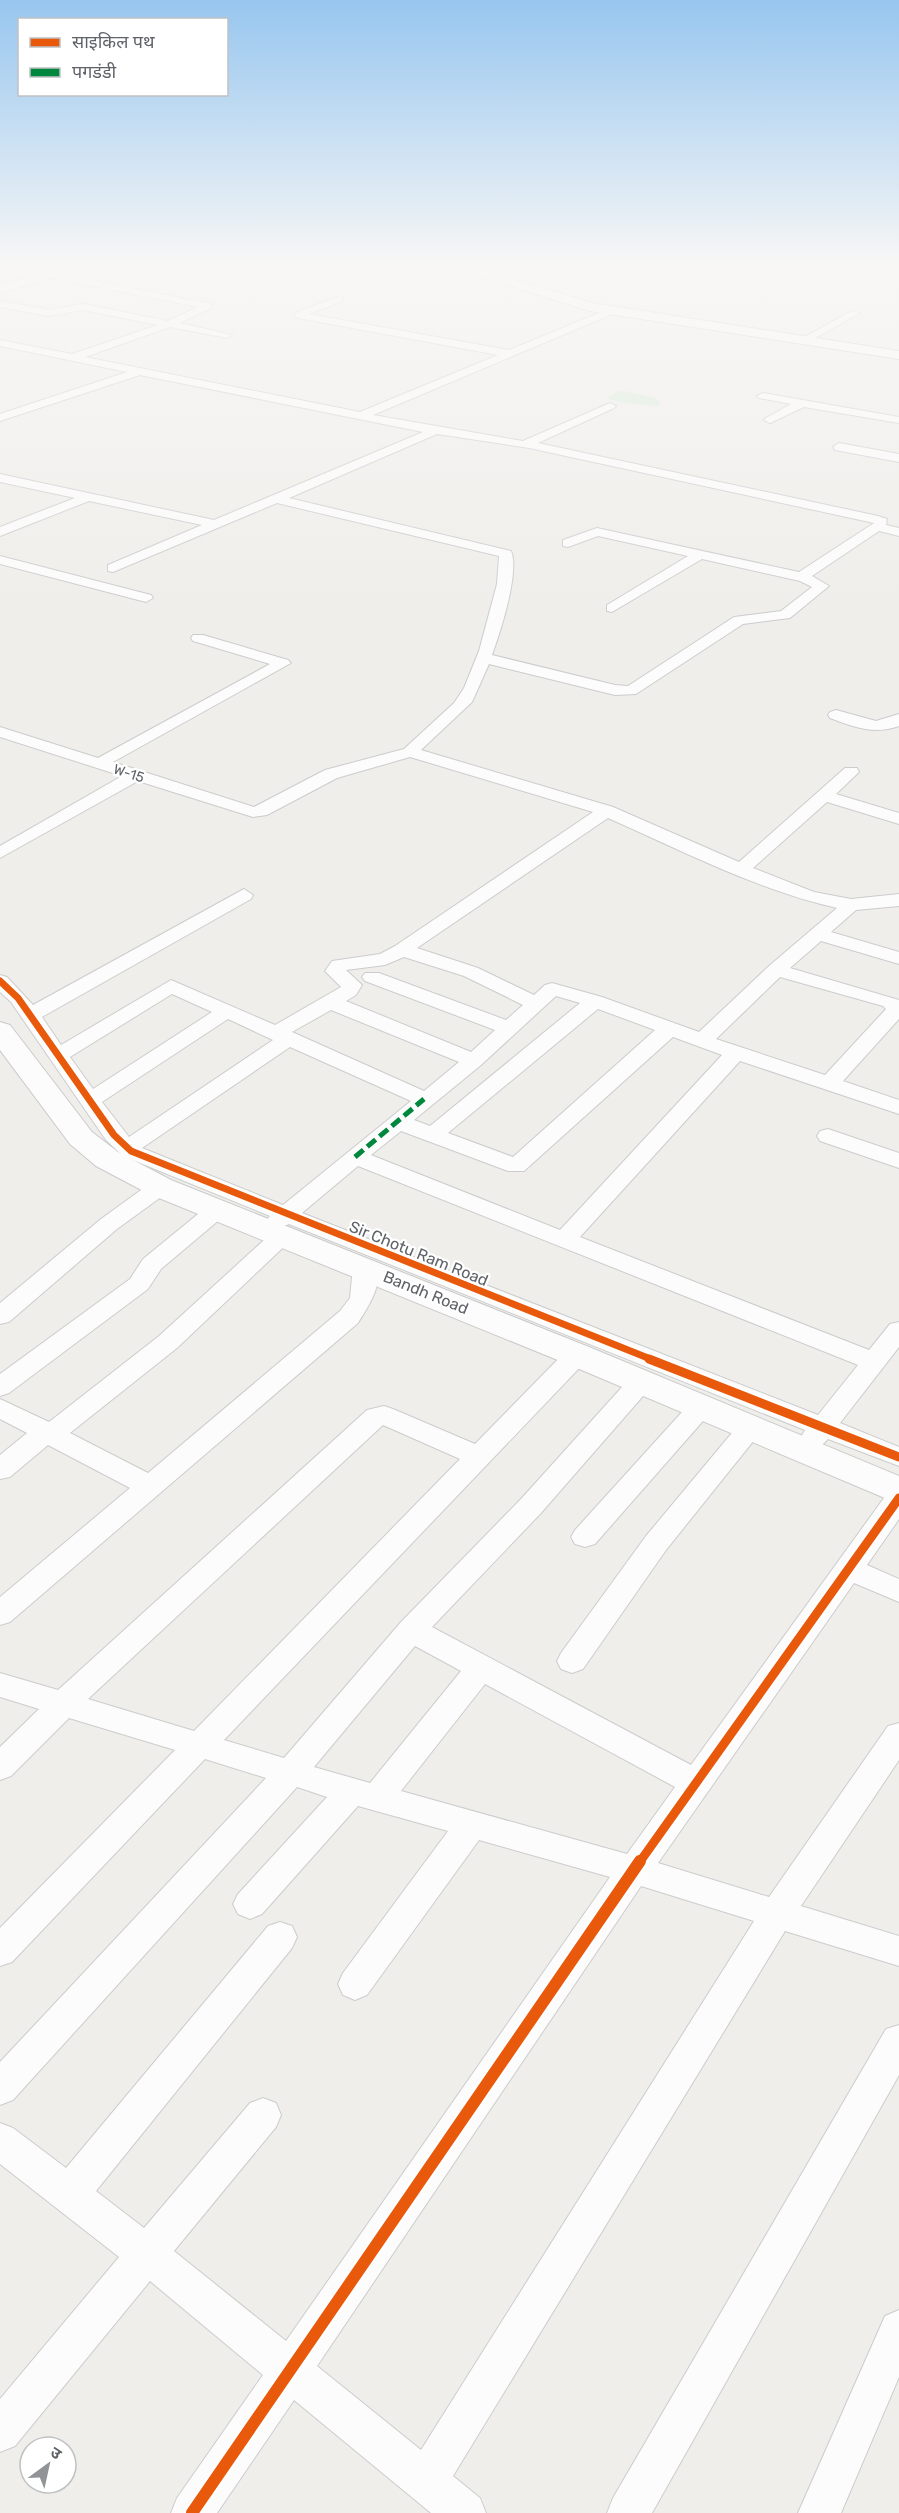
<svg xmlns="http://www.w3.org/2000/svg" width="899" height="2513" font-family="Rubik,'Noto Sans Devanagari',sans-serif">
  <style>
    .green { fill: #d8ebd6 }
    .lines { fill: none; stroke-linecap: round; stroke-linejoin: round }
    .street-casing { stroke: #cbcccc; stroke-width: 2 }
    .secondary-casing { stroke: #cacacb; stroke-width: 2 }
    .street { fill: #fdfcfc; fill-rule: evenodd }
    .secondary { fill: #fdfcfc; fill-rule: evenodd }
    .quiet { stroke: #00873e; stroke-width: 5; stroke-dasharray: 11 5; stroke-linecap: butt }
    .cycleway-far2-casing { stroke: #fff; stroke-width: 10 }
    .cycleway-far1-casing { stroke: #fff; stroke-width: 13 }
    .cycleway-casing { stroke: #fff; stroke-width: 16 }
    .cycleway-far2 { stroke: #e8590c; stroke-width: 7 }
    .cycleway-far1 { stroke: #e8590c; stroke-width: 9 }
    .cycleway { stroke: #e8590c; stroke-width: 12 }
    .labels { text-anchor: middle; stroke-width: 4.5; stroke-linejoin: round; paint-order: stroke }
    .far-street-label { font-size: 14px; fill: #5f6368; stroke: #fff }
    .street-label { font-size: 16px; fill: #5f6368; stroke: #fff }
  </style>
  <rect width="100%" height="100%" fill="#efeeea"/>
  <!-- green -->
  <path class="green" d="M620,390L656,398L660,402L658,406C639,404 624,404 606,398Z"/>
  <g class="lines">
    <!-- street casing -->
    <g class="street-casing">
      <g id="street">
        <path d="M0,266L44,275L49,272L211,304V308L180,323L232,335L227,338L170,327L85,357L360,412L498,355L298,318L295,317V313L340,296L343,297V301L309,314L509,350L609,309H615V313L373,415L523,441L610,403L616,406L614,408L538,443L878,516L887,519L886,525L899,528V536L879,531L812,576L829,586L790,618L743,624L636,694L615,695L489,664L472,702L421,750L613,807L739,862L845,768H857L859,772L836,794L899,813V824L827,802L753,868L814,892L851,899L899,894V906L856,910L831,932L899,952V964L821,941L790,968L899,1000V1019L843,1081L899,1100V1114L740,1061L580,1237L869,1350L890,1324L899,1322V1347L840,1423L899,1447V1466L828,1439C820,1448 814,1449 804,1445L800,1439L805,1430L289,1224L277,1229L269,1227L265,1222L270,1216L123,1156L106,1140L11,1002L0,992V975L7,977L33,1005L244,889L253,895L251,899L42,1017L61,1045L171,980L275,1025L341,987L325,971L332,961L380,954L395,946L593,812L410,757L337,778L267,815L253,817L138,781L0,858V846L122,776L0,737V727L98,758L270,664L193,641L191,638L193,635H203L288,660L291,663L113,762L254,807L325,770L404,749L454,703L464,688L479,651L497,584L499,556L277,503L113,572L108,571V565L202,525L89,501L0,536V527L75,498L0,482V474L214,520L423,432L140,375L0,421V414L127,372L0,346V340L72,354L158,325L83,310L49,316L0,307V301L49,310L83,304L168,321L198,307L47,277L42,280L0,272ZM437,434L529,448L874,523L799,572L597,528L563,540V546L568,547L598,536L688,556L607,605V611L612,612L702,559L800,581L812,587L781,611L734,617L628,686L615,685L492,655C500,633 520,572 511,551L289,498ZM608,818C683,851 757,890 837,908L769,966L699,1032L602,997L552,983L545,985L534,995L478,968L417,948ZM404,957L464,976L523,1005L506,1020L379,973H365L362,977L365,981L495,1030L471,1052L346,1001L356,995L362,985L346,970L385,965ZM780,977L883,1006L886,1009L825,1075L716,1039ZM172,994L212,1012L93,1089L70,1057ZM556,996L580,1003L430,1126L414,1120L481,1065ZM598,1009L655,1030L513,1157L448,1133ZM331,1010L459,1062L424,1091L292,1032ZM228,1019L273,1040L129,1137L102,1102ZM673,1037L722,1055L560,1230L371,1155L401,1131L508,1171H524ZM290,1047L411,1101L283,1205L142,1148ZM358,1166L858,1365L818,1415L302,1213Z"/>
        <polygon points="852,311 860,313 808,342 799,340"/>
        <polygon points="763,393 899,417 899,423 804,407 770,423 764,420 766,418 791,404 759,398 757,396"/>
        <polygon points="839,443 899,454 899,462 835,450 833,447"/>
        <polygon points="0,556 151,595 153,598 146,602 0,564"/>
        <path d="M836,710L876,721L899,714V726C875,735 853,727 830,718L828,715L830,712Z"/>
        <polygon points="828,1129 899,1153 899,1168 820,1141 817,1136 820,1131"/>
        <polygon points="160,1180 168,1182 171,1187 168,1192 117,1229 9,1322 0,1324 0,1303 101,1219 152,1182"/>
        <polygon points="217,1203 225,1205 229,1210 225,1215 161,1269 148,1289 9,1393 0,1396 0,1374 130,1279 143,1259 209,1205"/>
        <path d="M283,1228L291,1230L295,1235L291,1240L177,1348L70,1433L148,1473L340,1311L350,1298L353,1267L356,1262L365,1260L374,1262C386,1281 368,1307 358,1323L10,1622L0,1625V1597L130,1488L48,1445L10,1477L0,1479V1455L27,1433L0,1419V1399L49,1422L159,1336L275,1230Z"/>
        <path d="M577,1347L586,1349L590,1355L586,1361L224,1740L284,1758L401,1622L521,1499L632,1376L641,1373L650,1376L654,1382L650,1388L541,1513L432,1627L691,1765L889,1491L899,1488V1519L867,1565L899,1579V1602L854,1583L658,1863L769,1897L888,1726L899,1723V1760L801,1906L899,1936V1966L785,1931L453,2476L480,2498L486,2513H431L294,2400L217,2513H171L177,2498L263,2375L150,2281L15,2446L0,2452V2399L119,2257L0,2164V2123L13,2128L66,2168L268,1926L280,1922L292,1926L297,1937L292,1948L96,2191L144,2228L250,2103L263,2098L276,2103L281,2115L276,2127L174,2251L286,2341L610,1877L479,1840L367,1995L355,2000L343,1995L338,1984L343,1973L448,1831L358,1806L262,1914L250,1919L238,1914L233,1904L238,1894L327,1797L297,1787L13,2100L0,2105V2062L266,1778L205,1759L12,1962L0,1966V1928L175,1750L69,1718L11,1776L0,1780V1747L39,1709L0,1697V1673L58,1690L367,1410L384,1406L393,1409L475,1444L568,1349ZM383,1425L460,1459L194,1731L88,1699ZM415,1646L461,1671L370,1783L314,1767ZM485,1684L675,1787L627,1854L401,1791ZM641,1886L754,1921L421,2450L317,2366Z"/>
        <polygon points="701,1398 710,1401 714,1407 710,1413 595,1544 585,1547 575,1544 571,1537 575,1530 692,1401"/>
        <polygon points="750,1419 759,1422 763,1428 759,1434 666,1550 583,1669 572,1673 561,1669 557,1661 561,1653 646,1536 741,1422"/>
        <polygon points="899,2025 899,2075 652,2513 607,2513 613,2498 886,2029"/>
        <polygon points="899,2310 899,2377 841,2513 798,2513 885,2316"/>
      </g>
    </g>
    <!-- secondary casing -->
    <g class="secondary-casing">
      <g id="secondary">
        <polygon points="87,261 109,261 0,293 0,285"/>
        <polygon points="433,261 453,261 592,303 899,351 899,359 590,311"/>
        <polygon points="0,1022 10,1025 92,1132 118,1152 171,1180 589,1347 899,1476 899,1504 565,1363 149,1194 96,1166 70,1144 0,1050"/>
      </g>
    </g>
    <!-- street -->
    <use href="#street" class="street"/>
    <!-- secondary -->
    <use href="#secondary" class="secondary"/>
    <!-- quiet -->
    <polyline class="quiet" points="355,1157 424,1099"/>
    <!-- cycleway-far2 casing -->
    <g class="cycleway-far2-casing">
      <polyline id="cycleway-far2" points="0,981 18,998 114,1135 131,1151 653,1360"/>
    </g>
    <!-- cycleway-far1 casing -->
    <g class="cycleway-far1-casing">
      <g id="cycleway-far1">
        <polyline points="649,1359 899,1457"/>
        <polyline points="639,1863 899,1498"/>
      </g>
    </g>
    <!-- cycleway casing -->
    <g class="cycleway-casing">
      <polyline id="cycleway" points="192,2513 640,1861"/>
    </g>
    <!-- cycleway-far2 -->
    <use href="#cycleway-far2" class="cycleway-far2"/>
    <!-- cycleway-far1 -->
    <use href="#cycleway-far1" class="cycleway-far1"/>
    <!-- cycleway -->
    <use href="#cycleway" class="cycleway"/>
  </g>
  <!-- sky -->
  <linearGradient id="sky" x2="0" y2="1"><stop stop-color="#97c6ef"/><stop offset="0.43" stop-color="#f8f7f6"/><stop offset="1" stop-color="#f8f7f6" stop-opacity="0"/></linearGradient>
  <rect width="899" height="613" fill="url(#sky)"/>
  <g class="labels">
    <!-- far-street labels -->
    <g class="far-street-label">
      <text transform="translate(129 773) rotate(18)" y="5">W-15</text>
    </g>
    <!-- street labels -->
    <g class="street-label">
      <text transform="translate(419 1253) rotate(22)" y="6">Sir Chotu Ram Road</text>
      <text transform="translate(426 1292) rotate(22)" y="6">Bandh Road</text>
    </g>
  </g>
  <!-- legend -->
  <rect x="18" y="18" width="210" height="78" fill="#ffffff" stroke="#bfc1c3" stroke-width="1.5"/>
  <rect x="30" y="38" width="30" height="9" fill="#e8590c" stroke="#bfc1c3" stroke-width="1.5"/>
  <text x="72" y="48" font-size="18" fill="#5f6368">साइकिल पथ</text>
  <rect x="30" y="68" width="30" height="9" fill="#00873e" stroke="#bfc1c3" stroke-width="1.5"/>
  <text x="72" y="78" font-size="18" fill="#5f6368">पगडंडी</text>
  <!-- north arrow -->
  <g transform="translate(48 2465) rotate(33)"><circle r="28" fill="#ffffff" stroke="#bfc1c3" stroke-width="1.5"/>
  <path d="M0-4.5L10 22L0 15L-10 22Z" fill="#919496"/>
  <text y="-9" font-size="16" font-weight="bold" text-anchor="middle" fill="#5f6368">उ</text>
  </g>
</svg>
